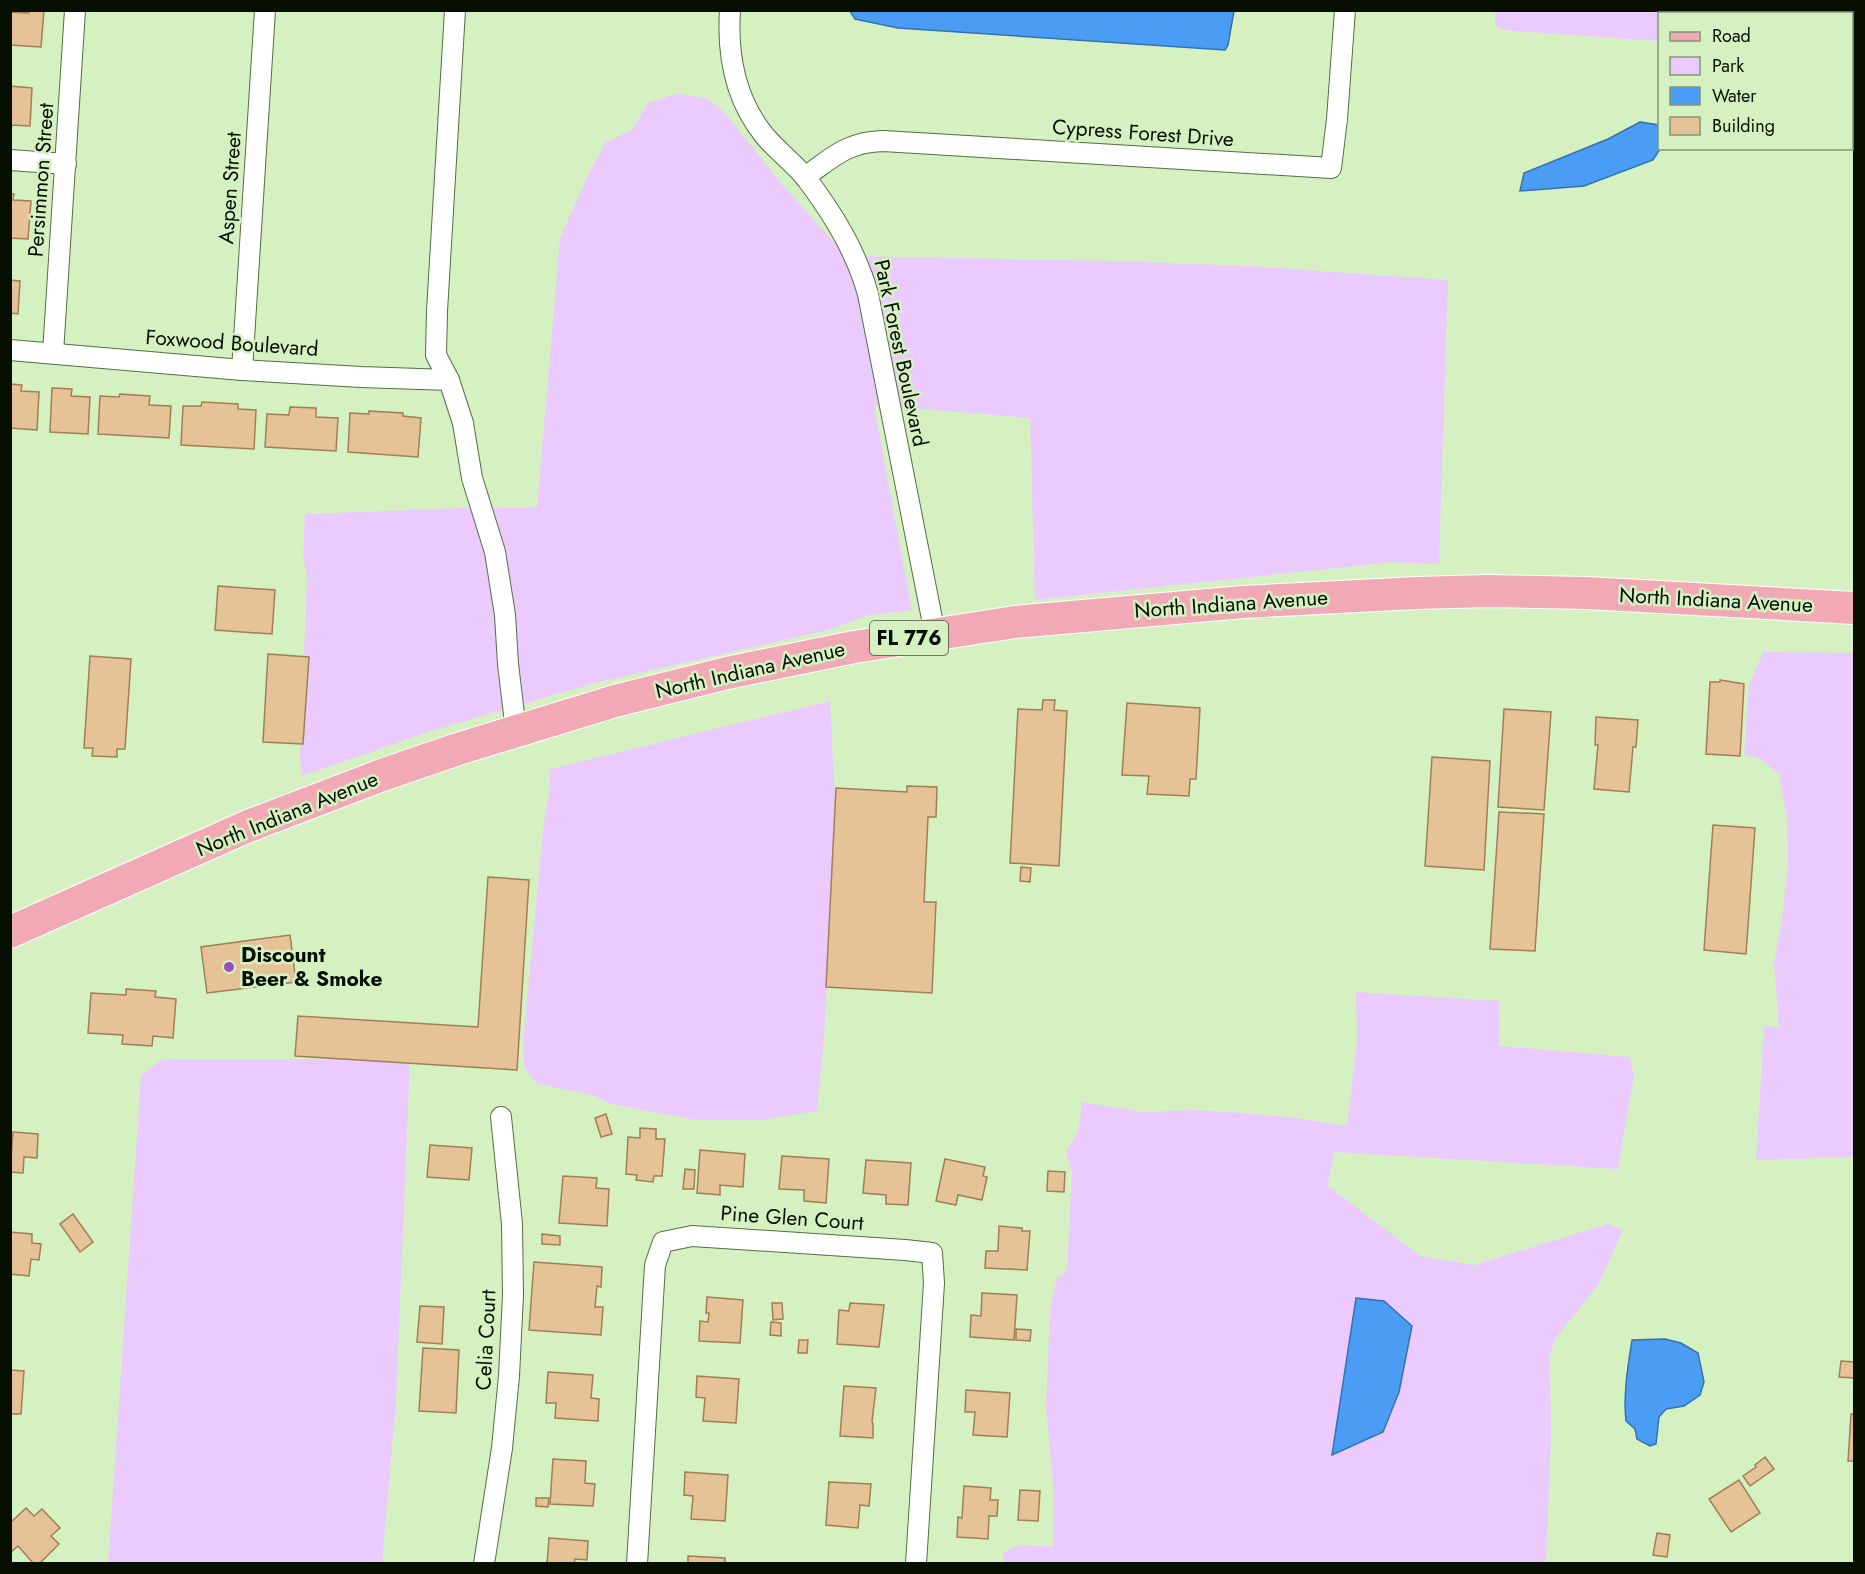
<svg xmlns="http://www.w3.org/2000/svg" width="1865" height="1574" font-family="Jost,sans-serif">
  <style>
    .green { fill: #ebcbff }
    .water { fill: #4a9cf4; stroke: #3672ab; stroke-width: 1.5 }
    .building { fill: #e6c397; stroke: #a07f55; stroke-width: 1.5 }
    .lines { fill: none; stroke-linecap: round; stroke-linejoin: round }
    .minor-casing { stroke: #556d42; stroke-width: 22 }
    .primary-casing { stroke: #fff; stroke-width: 34 }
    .minor { stroke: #fff; stroke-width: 20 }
    .primary { stroke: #f1aab5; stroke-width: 32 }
    .poi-dot { fill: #994ec0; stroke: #d5f1c1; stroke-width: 2 }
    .labels { text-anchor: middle; stroke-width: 5; stroke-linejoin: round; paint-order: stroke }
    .shield { fill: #d5f1c1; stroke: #44533b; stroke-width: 1.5 }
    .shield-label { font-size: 20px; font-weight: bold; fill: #060f02 }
    .street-label { font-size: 21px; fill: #060f02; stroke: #d5f1c1 }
    .poi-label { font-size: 21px; font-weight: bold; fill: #060f02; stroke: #d5f1c1; text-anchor: start }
  </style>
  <rect width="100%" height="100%" fill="#d5f1c1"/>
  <!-- green -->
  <g class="green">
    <polygon points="1676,10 1680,13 1660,14 1659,41 1500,30 1495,24 1495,11"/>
    <polygon points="1744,11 1854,11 1854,40 1852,40 1852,14 1746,14"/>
    <polygon points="677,94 707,98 726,114 775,176 846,256 1113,261 1249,266 1448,280 1439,564 1392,562 1035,600 1030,418 874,405 912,610 869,615 828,630 591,684 428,732 302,776 300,758 307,576 303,558 305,514 465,508 537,507 560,238 590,171 606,142 632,130 648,103"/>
    <polygon points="1763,652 1854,653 1854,1157 1756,1160 1764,1026 1779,1027 1774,962 1782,919 1788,863 1787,820 1779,774 1760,759 1744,754 1749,686"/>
    <polygon points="830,701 836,818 824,1038 817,1111 762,1120 695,1120 608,1103 593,1095 537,1084 524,1067 523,1041 544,822 549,794 550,769"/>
    <polygon points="1356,992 1499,1001 1499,1046 1630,1057 1634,1076 1618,1169 1334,1152 1328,1186 1422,1257 1474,1265 1608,1224 1623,1230 1598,1285 1555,1339 1550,1355 1551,1441 1546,1563 1002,1564 1004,1552 1021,1545 1053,1546 1053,1483 1046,1407 1050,1310 1057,1277 1067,1270 1072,1171 1066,1153 1078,1131 1082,1102 1144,1112 1188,1110 1234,1112 1295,1118 1347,1126 1357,1040"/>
    <polygon points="163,1059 410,1059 396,1402 382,1563 108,1564 141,1075"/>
  </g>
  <!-- water -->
  <g class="water">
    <polygon points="850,11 1234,11 1228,45 1225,50 898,28 855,19"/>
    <polygon points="1640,122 1659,125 1660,149 1653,160 1584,186 1520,191 1524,173 1608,139"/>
    <polygon points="1356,1298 1384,1301 1412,1326 1399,1392 1383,1432 1332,1455"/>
    <path d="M1665,1339L1681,1343L1698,1353L1704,1382L1700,1395L1684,1406L1666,1409L1659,1417L1656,1444L1650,1446L1637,1439L1635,1429L1626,1421C1623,1395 1628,1366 1632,1340Z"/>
  </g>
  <!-- building -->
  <g class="building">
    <polygon points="29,10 44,10 41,47 10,45 10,12 29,13"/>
    <polygon points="10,86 32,88 30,126 12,125 11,131"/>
    <polygon points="10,194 14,194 13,200 31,201 28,239 10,238"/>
    <polygon points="10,280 20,281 18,314 10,313"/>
    <polygon points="10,384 22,385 21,391 39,392 37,430 10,428"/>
    <polygon points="52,388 72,389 71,396 90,397 88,434 50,432"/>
    <polygon points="120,394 150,396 149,405 171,406 169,438 98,434 100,396 119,397"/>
    <polygon points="202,402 238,404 238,409 256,410 254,449 181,445 183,406 201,406"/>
    <polygon points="290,407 316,408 316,417 338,418 336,451 265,447 267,414 289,415"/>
    <polygon points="369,411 403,413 403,416 421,418 418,457 348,452 350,413 369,414"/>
    <polygon points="218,586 275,590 272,634 215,630"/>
    <polygon points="268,654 309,657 303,744 263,742"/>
    <polygon points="90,656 131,659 125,749 117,749 117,757 92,756 93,748 84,748"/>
    <polygon points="1720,680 1744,684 1740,756 1706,754 1710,682 1720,682"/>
    <polygon points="1043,700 1055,700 1054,710 1067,711 1059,866 1010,863 1018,709 1042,710"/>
    <polygon points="1127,703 1200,708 1196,779 1190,779 1189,796 1147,794 1149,776 1122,775"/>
    <polygon points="1504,709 1551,712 1544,810 1498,807"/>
    <polygon points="1596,717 1638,720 1636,747 1633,747 1629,792 1594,789 1598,745 1595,745"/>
    <polygon points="1432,757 1490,761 1484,870 1425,866"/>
    <polygon points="907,786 937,787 936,817 928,817 924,902 936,902 932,993 826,987 836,788 907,792"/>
    <polygon points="1499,812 1544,814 1535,951 1490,949"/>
    <polygon points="1713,825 1755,828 1746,954 1704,950"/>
    <polygon points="1021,867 1031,868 1030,882 1020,881"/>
    <polygon points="488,877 529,880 517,1070 295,1056 298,1016 478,1027"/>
    <polygon points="290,935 296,982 207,993 201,947"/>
    <polygon points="126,989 156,991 155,997 176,999 173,1038 153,1036 152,1046 122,1044 123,1035 88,1033 91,993 126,995"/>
    <polygon points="606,1114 612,1134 601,1137 595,1118"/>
    <polygon points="640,1128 656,1129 656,1139 665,1139 662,1176 654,1176 653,1182 636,1180 637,1175 626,1174 628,1137 640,1138"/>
    <polygon points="13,1132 38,1134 37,1158 24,1157 23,1173 10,1172"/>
    <polygon points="430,1145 472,1148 469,1180 427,1177"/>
    <polygon points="700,1150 745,1154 743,1187 720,1185 720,1195 697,1193"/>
    <polygon points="782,1156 829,1159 826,1203 804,1201 804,1190 779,1189"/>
    <polygon points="945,1159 985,1167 983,1176 987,1177 982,1200 958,1195 956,1205 936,1201"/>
    <polygon points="866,1160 911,1163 908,1205 886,1204 886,1195 863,1193"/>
    <polygon points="685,1169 695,1170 694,1189 683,1189"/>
    <polygon points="1048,1171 1065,1172 1064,1192 1047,1191"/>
    <polygon points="563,1176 597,1178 596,1188 609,1189 607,1226 559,1223"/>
    <polygon points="73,1214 93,1242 80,1252 60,1224"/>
    <polygon points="999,1226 1022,1228 1022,1231 1030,1231 1027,1270 985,1268 986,1251 998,1251"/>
    <polygon points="10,1232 32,1234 32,1243 41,1244 39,1260 31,1259 29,1276 10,1274"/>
    <polygon points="542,1234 560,1236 560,1245 542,1244"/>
    <polygon points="534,1262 602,1267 601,1287 597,1286 595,1307 603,1307 601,1335 529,1330"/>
    <polygon points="982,1293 1017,1295 1014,1340 970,1337 971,1315 981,1316"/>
    <polygon points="707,1297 743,1300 740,1343 699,1341 700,1321 708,1322 709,1313 706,1313"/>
    <polygon points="772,1303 782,1303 783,1319 773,1320"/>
    <polygon points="850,1303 884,1305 879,1347 837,1344 839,1310 849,1311"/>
    <polygon points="420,1306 444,1307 442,1344 417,1342"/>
    <polygon points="771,1322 781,1323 781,1336 770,1335"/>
    <polygon points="1016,1329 1031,1330 1030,1341 1016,1340"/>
    <polygon points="799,1340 808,1340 807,1353 798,1353"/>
    <polygon points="423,1348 459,1350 456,1413 419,1411"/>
    <polygon points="1841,1361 1854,1362 1854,1378 1839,1377"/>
    <polygon points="10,1370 24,1371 21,1414 10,1414"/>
    <polygon points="548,1372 593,1375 591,1398 599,1399 598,1421 555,1418 556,1403 546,1403"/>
    <polygon points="697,1376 739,1379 736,1423 703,1421 705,1398 696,1397"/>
    <polygon points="844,1386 876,1388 872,1422 873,1423 873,1438 840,1436"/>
    <polygon points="966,1390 1010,1393 1007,1437 973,1435 975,1412 965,1412"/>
    <polygon points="1851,1414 1854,1414 1854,1461 1848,1461"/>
    <polygon points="1765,1457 1774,1469 1750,1486 1743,1476 1756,1467 1755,1465"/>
    <polygon points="553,1459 586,1461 585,1483 595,1484 593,1506 550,1504"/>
    <polygon points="685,1472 728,1475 725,1521 691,1519 693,1496 684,1495"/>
    <polygon points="1739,1480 1760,1513 1731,1532 1709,1499"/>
    <polygon points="829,1482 871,1484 869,1506 860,1505 858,1528 826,1525"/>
    <polygon points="964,1486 991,1488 990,1500 998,1500 997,1516 989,1516 988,1539 957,1537 958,1517 962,1518"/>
    <polygon points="1020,1490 1040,1491 1038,1521 1018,1520"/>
    <polygon points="536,1498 549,1498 548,1507 536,1506"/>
    <polygon points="26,1508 34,1516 42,1509 60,1528 51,1536 59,1544 39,1564 34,1564 18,1546 10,1553 10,1523"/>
    <polygon points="1657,1533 1670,1535 1667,1557 1653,1555"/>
    <polygon points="549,1538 588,1541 587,1560 575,1559 574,1564 547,1564"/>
    <polygon points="688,1556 725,1558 725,1564 688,1564"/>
  </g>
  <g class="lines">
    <!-- minor casing -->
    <g class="minor-casing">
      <g id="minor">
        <polyline points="455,10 437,311 436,355 449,380 463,423 472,478 495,552 505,615 508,664 516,731"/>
        <path d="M730,10C727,56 735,99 764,135C777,151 794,163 806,178C833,214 856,251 868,294L935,634"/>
        <polyline points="10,160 66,164"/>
        <path d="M805,177C833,157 847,142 883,141L1331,168L1337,119L1345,10"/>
        <polyline points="10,350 242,370 361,377 449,380"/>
        <polyline points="53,353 75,10"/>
        <polyline points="242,370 265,10"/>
        <polyline points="484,1564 502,1448 509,1376 513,1295 512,1224 501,1117"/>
        <polyline points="637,1564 655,1265 663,1242 692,1236 905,1250 932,1253 934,1283 916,1564"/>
      </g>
    </g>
    <!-- primary casing -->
    <g class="primary-casing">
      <polyline id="primary" points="10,932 246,827 382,775 458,749 615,701 727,673 854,647 1015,622 1243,602 1417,593 1488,591 1587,593 1854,608"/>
    </g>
    <!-- minor -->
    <use href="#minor" class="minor"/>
    <!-- primary -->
    <use href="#primary" class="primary"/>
  </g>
  <!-- markers -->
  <circle class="poi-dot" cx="229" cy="967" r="6"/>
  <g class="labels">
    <!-- shield labels -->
    <rect class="shield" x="870" y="621" width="78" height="34" rx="4.5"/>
    <g class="shield-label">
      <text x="909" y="645">FL 776</text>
    </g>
    <!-- street labels -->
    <g class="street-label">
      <text transform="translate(1143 133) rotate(4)" y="7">Cypress Forest Drive</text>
      <text transform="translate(41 180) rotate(-86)" y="7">Persimmon Street</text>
      <text transform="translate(230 188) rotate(-86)" y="7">Aspen Street</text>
      <text transform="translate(232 343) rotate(4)" y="7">Foxwood Boulevard</text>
      <text transform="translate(901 353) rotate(78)" y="7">Park Forest Boulevard</text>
      <text transform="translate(1716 600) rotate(3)" y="7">North Indiana Avenue</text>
      <text transform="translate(1231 604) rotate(-4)" y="7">North Indiana Avenue</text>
      <text transform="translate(750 670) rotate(-13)" y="7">North Indiana Avenue</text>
      <text transform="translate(287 814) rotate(-22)" y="7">North Indiana Avenue</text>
      <text transform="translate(792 1218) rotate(4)" y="7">Pine Glen Court</text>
      <text transform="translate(486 1340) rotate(-87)" y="7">Celia Court</text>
    </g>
    <!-- poi labels -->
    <g class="poi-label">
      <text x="241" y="962">Discount<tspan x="241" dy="24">Beer &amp; Smoke</tspan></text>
    </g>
  </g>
  <!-- border -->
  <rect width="1865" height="1574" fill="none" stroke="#060f02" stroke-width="24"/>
  <!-- legend -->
  <rect x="1658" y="12" width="195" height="138" fill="#d5f1c1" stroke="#829775" stroke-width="1.5"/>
  <rect x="1670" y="32" width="30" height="9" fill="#f1aab5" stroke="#829775" stroke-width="1.5"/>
  <text x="1712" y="42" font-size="18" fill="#060f02">Road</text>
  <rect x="1670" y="57" width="30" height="18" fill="#ebcbff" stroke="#829775" stroke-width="1.5"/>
  <text x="1712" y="72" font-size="18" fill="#060f02">Park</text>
  <rect x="1670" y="87" width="30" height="18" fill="#4a9cf4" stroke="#829775" stroke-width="1.5"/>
  <text x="1712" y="102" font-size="18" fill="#060f02">Water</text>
  <rect x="1670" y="117" width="30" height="18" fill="#e6c397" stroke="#829775" stroke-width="1.5"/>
  <text x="1712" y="132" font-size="18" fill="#060f02">Building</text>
</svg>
